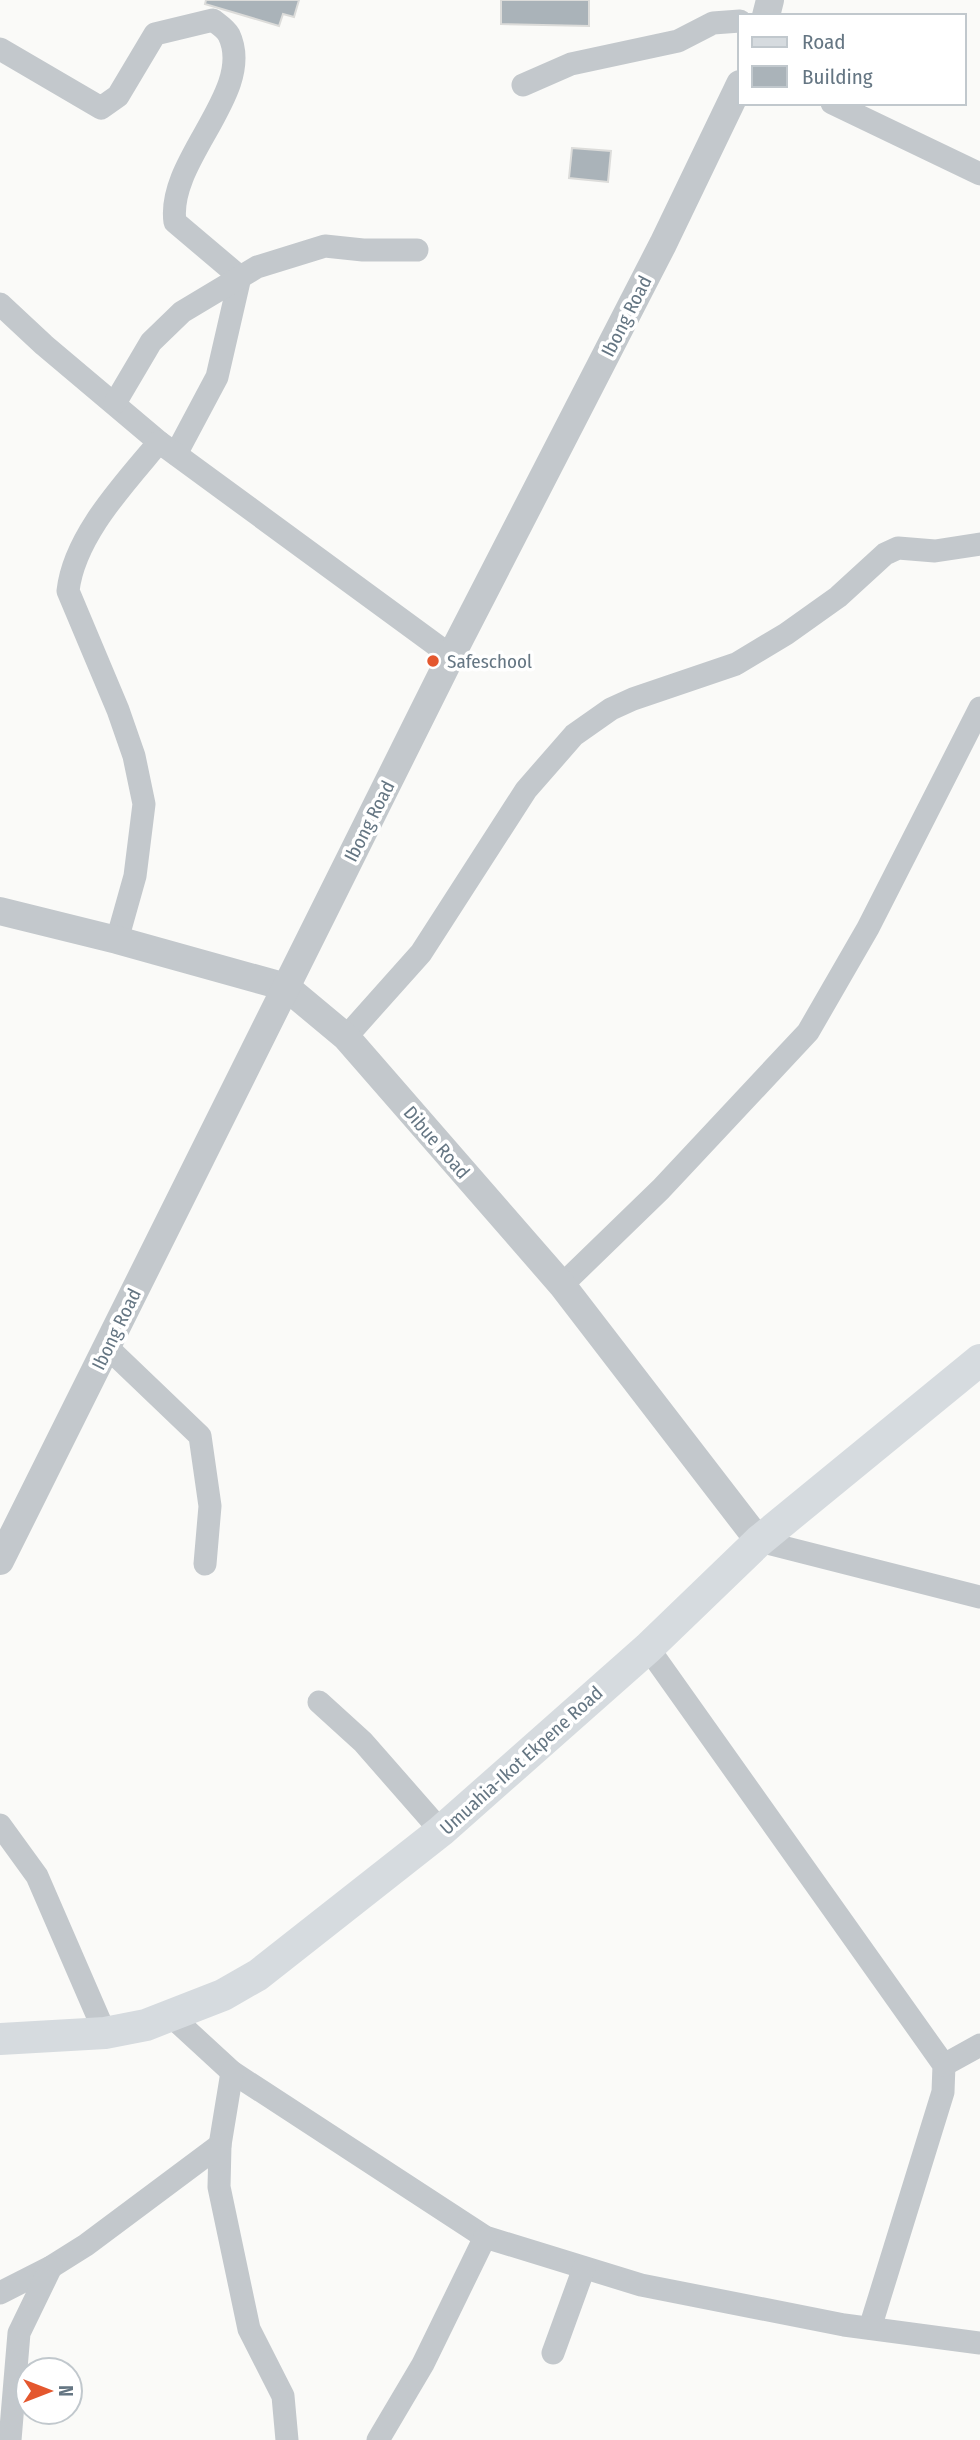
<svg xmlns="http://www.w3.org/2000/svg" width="980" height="2440" font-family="'Fira Sans Condensed',sans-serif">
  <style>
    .building { fill: #aab3b9; stroke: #dcdcda; stroke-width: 2 }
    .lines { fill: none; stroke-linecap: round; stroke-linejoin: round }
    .minor { stroke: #c3c8cc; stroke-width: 23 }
    .tertiary { stroke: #c3c8cc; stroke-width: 28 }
    .secondary { stroke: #d6dbdf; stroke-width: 32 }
    .poi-dot { fill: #e4572e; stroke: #fff; stroke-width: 2.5 }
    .labels { text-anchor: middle; stroke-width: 7; stroke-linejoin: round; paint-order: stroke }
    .street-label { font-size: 19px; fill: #657683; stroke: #fff }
    .poi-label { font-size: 19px; fill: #657683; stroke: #fff; text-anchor: start }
  </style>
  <rect width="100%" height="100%" fill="#fafaf8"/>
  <!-- building -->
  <g class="building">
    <polygon points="206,0 299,0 294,17 283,14 279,26 205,4"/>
    <polygon points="501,0 589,0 589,26 501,24"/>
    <polygon points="572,148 611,151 608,182 569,178"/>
  </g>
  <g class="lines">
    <!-- minor -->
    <g class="minor">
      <path d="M0,49L101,108L118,96L155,34L213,20C218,24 226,29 229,35C256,92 166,160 175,222L240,277L217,377L176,454"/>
      <polyline points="523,85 571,64 678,41 713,23 740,21"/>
      <polyline points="832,103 980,174"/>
      <polyline points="0,304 44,345 159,442 451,656"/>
      <polyline points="115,403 151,342 182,312 257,267 325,246 363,250 417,250"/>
      <path d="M117,940L135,876L144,804L134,756L118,710L68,591C74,536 125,483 159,442"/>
      <polyline points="346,1037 421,953 526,790 574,735 611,709 633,699 736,664 786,634 838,597 885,554 898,548 935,551 980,544"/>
      <polyline points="562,1285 661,1189 808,1032 868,928 980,708"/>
      <polyline points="107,1347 200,1436 210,1506 205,1564"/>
      <polyline points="759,1541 980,1597"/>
      <polyline points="648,1648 944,2065 943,2092 870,2328"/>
      <polyline points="319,1702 363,1742 441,1831"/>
      <polyline points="0,1825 37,1876 105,2033"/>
      <polyline points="170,2015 232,2072 485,2237 641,2285 844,2325 980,2343"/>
      <polyline points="944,2065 980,2045"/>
      <polyline points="232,2072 220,2145 219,2187 249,2329 283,2396 287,2440"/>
      <polyline points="0,2293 51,2267 86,2245 220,2145"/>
      <polyline points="553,2353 584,2268"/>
      <polyline points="10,2440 19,2333 51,2267"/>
      <polyline points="378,2440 423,2364 485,2237"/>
    </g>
    <!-- tertiary -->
    <g class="tertiary">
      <polyline points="766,16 770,0"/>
      <polyline points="0,911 117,940 286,987 346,1037 562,1285 759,1541"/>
      <polyline points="0,1561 451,656 663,244 740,84"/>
    </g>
    <!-- secondary -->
    <polyline class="secondary" points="0,2039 105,2033 146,2025 223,1995 258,1975 441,1831 648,1648 759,1541 980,1360"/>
  </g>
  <!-- markers -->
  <circle class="poi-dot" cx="433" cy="661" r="7"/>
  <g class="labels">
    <!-- street labels -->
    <g class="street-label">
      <text transform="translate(626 316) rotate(-63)" y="7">Ibong Road</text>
      <text transform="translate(369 821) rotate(-63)" y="7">Ibong Road</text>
      <text transform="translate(437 1142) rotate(49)" y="7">Dibue Road</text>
      <text transform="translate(116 1329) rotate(-64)" y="7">Ibong Road</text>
      <text transform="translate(521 1760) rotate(-42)" y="7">Umuahia-Ikot Ekpene Road</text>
    </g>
    <!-- poi labels -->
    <g class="poi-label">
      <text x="447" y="668">Safeschool</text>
    </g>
  </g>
  <!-- legend -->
  <rect x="738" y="14" width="228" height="91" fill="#ffffff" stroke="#c1c8cd" stroke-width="2"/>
  <rect x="752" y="37" width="35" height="10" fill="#d6dbdf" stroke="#c1c8cd" stroke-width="2"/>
  <text x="802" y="49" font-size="21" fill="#657683">Road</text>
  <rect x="752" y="66" width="35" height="21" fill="#aab3b9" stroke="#c1c8cd" stroke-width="2"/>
  <text x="802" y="84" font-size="21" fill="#657683">Building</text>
  <!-- north arrow -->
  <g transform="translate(49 2391) rotate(90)"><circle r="33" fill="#ffffff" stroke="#c1c8cd" stroke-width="2"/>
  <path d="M0-5L12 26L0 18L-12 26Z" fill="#e4572e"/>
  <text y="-10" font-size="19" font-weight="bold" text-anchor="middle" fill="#657683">N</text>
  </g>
</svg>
